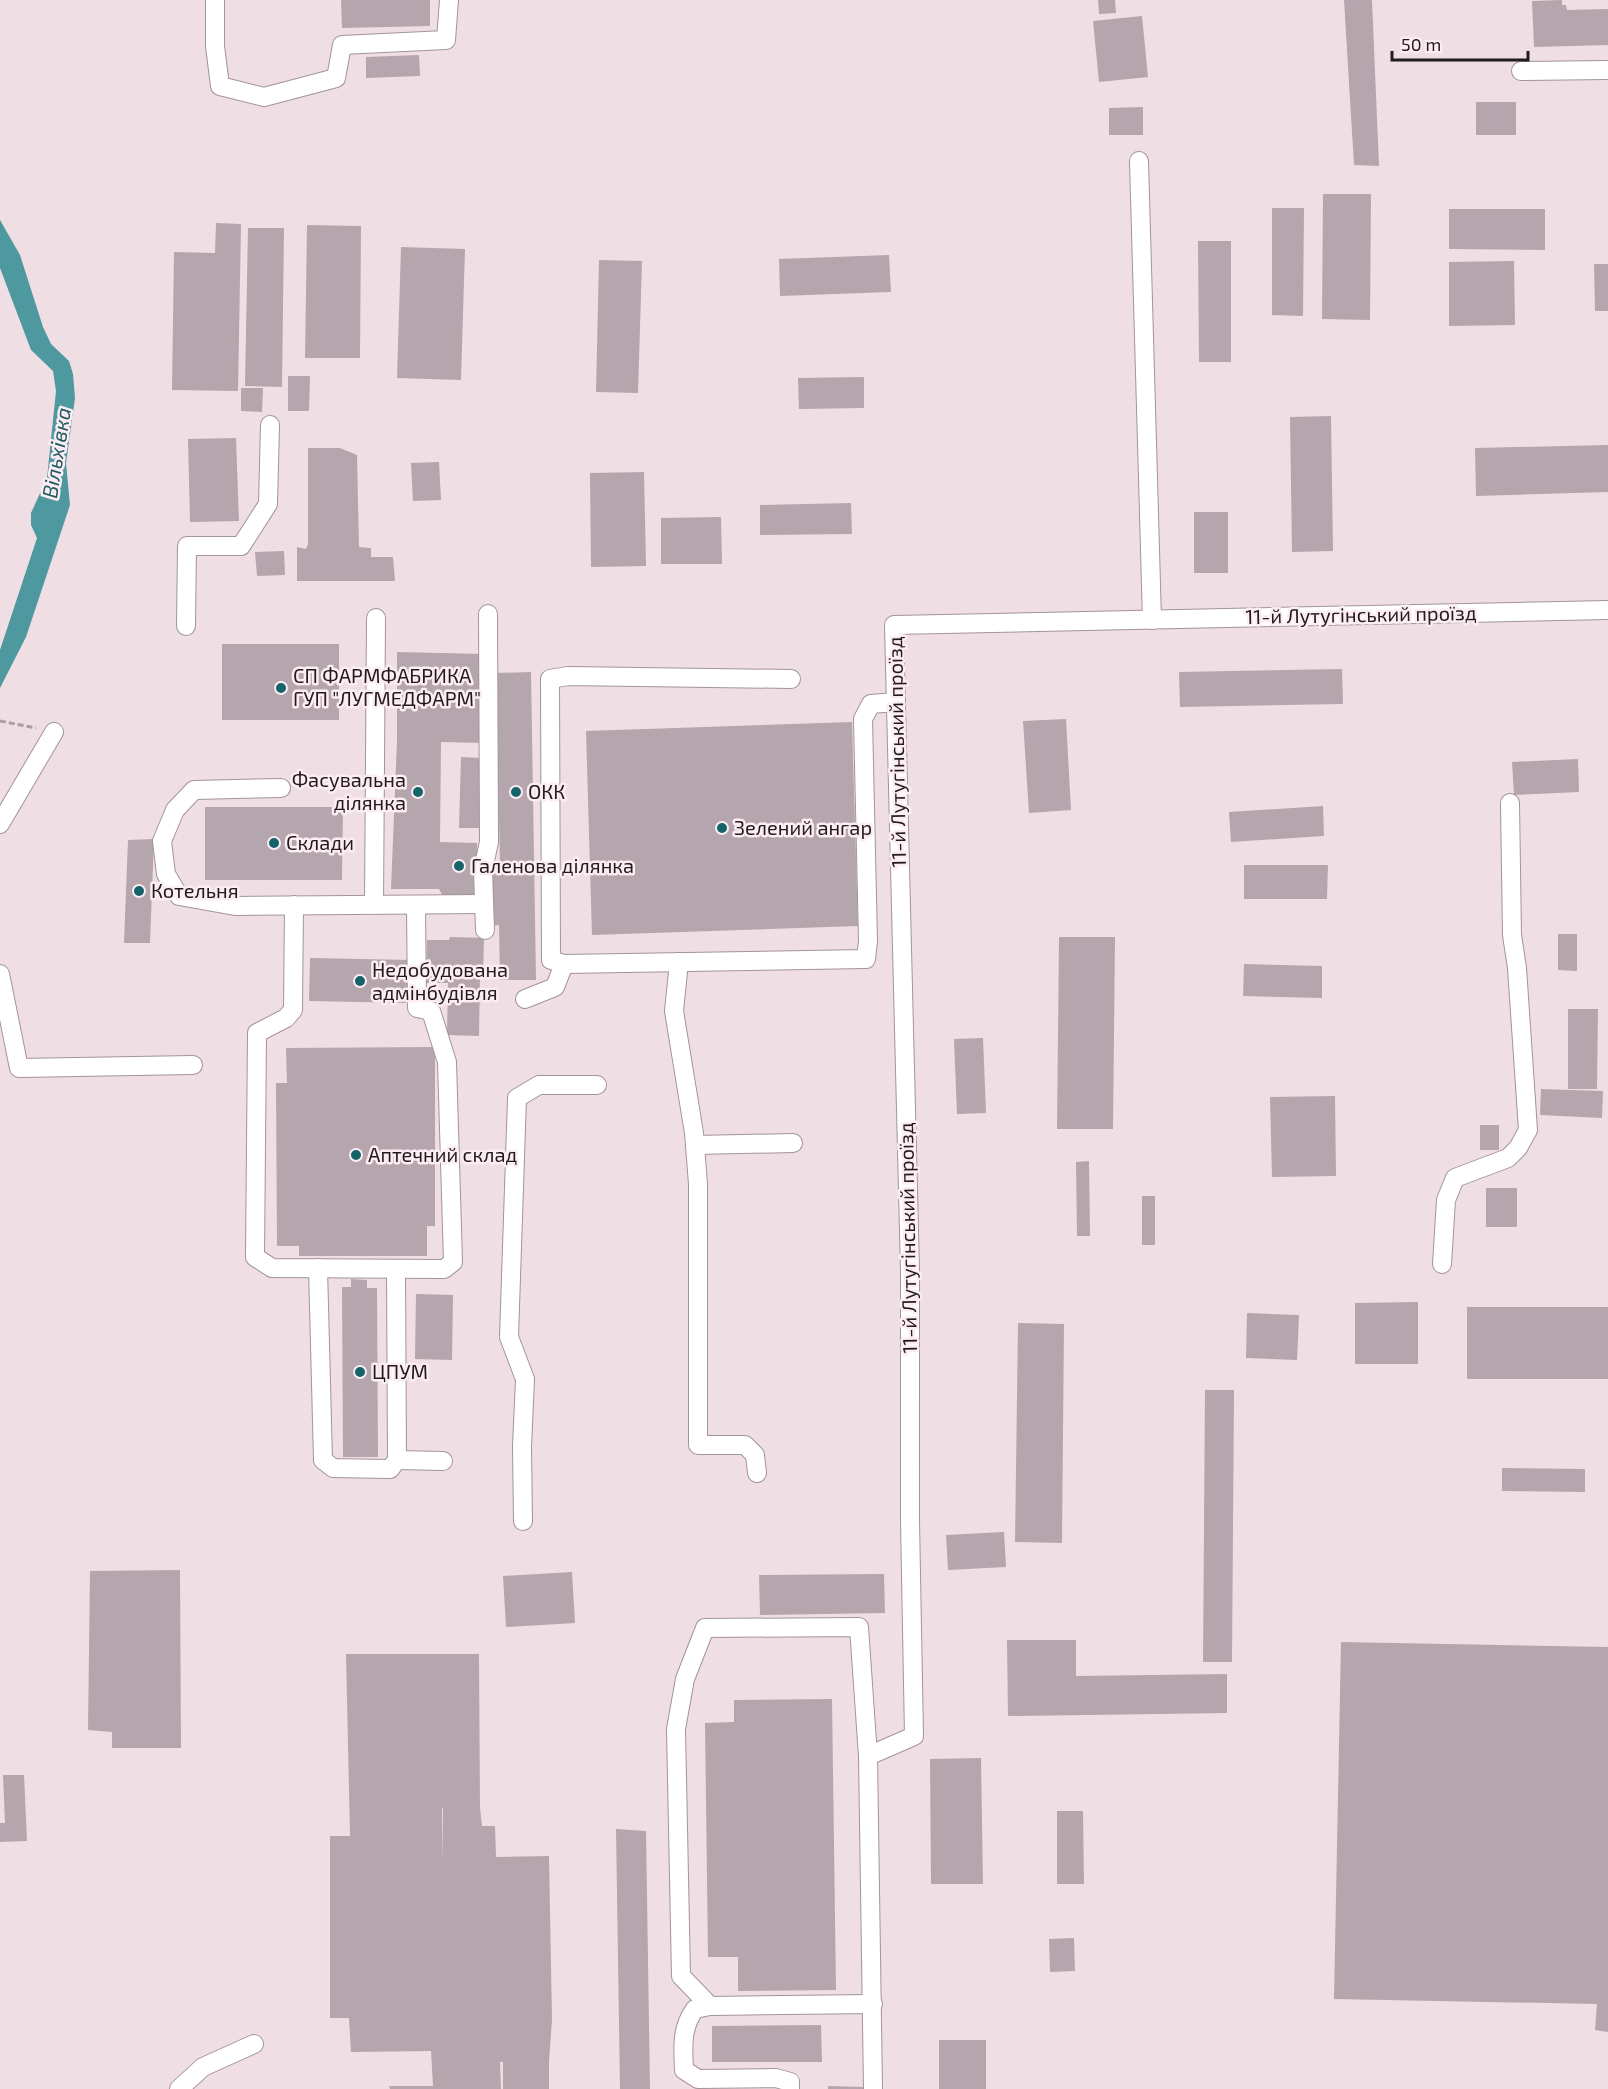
<svg xmlns="http://www.w3.org/2000/svg" width="1608" height="2089" font-family="'Exo 2',sans-serif">
  <style>
    .water { fill: #4e989f }
    .building { fill: #b4a6ac; fill-rule: evenodd }
    .lines { fill: none; stroke-linecap: round; stroke-linejoin: round }
    .minor-casing { stroke: #a2949a; stroke-width: 20 }
    .path { stroke: #ab9ea3; stroke-width: 3; stroke-dasharray: 6 3; stroke-linecap: butt }
    .minor { stroke: #fff; stroke-width: 18 }
    .poi-dot { fill: #15646a; stroke: #fcecf3; stroke-width: 2 }
    .labels { text-anchor: middle; stroke-width: 5; stroke-linejoin: round; paint-order: stroke }
    .street-label { font-size: 20px; fill: #211b1d; stroke: #fcecf3 }
    .poi-label { font-size: 20px; fill: #211b1d; stroke: #fcecf3; text-anchor: start }
    .water-label { font-size: 21px; font-style: italic; fill: #1f5d62; stroke: #fcecf3 }
  </style>
  <rect width="100%" height="100%" fill="#efdfe5"/>
  <!-- water -->
  <polygon class="water" points="0,220 20,255 43,327 51,344 69,361 73,374 75,398 66,463 70,505 26,637 0,688 0,650 37,538 31,525 31,513 47,478 56,391 53,371 31,350 0,268"/>
  <!-- building -->
  <g class="building">
    <polygon points="341,0 430,0 430,26 342,28"/>
    <polygon points="1098,0 1115,0 1116,13 1099,14"/>
    <polygon points="1344,0 1372,0 1379,166 1354,165"/>
    <polygon points="1562,0 1562,5 1566,5 1567,10 1608,9 1608,45 1534,47 1532,1"/>
    <polygon points="1142,16 1148,77 1099,82 1093,21"/>
    <polygon points="419,55 420,76 366,78 366,57"/>
    <rect x="1476" y="102" width="40" height="33"/>
    <polygon points="1143,107 1143,135 1109,135 1109,108"/>
    <polygon points="1323,194 1371,194 1370,320 1322,319"/>
    <polygon points="1272,208 1304,208 1303,316 1272,315"/>
    <polygon points="1449,209 1545,209 1545,250 1449,249"/>
    <polygon points="216,223 241,224 238,391 172,390 174,252 215,253"/>
    <polygon points="307,225 361,226 360,358 305,358"/>
    <polygon points="248,228 284,228 282,387 245,386"/>
    <polygon points="1198,241 1231,241 1231,362 1199,362"/>
    <polygon points="401,247 465,249 461,380 397,378"/>
    <polygon points="889,255 891,292 780,296 779,259"/>
    <polygon points="599,260 642,261 638,393 596,392"/>
    <polygon points="1514,261 1515,325 1449,326 1449,262"/>
    <polygon points="1594,264 1608,264 1608,311 1595,311"/>
    <polygon points="288,376 310,376 309,411 288,411"/>
    <polygon points="864,377 864,408 799,409 798,378"/>
    <polygon points="241,388 263,388 262,412 241,411"/>
    <polygon points="1331,416 1333,551 1292,552 1290,417"/>
    <polygon points="236,438 239,521 190,522 188,439"/>
    <polygon points="1608,445 1608,492 1476,496 1475,448"/>
    <polygon points="308,448 340,448 357,455 359,547 371,548 371,557 393,557 395,581 297,581 297,547 306,549 308,544"/>
    <polygon points="439,462 441,500 413,501 411,463"/>
    <polygon points="644,472 646,566 591,567 590,473"/>
    <polygon points="851,503 852,534 760,535 760,505"/>
    <rect x="1194" y="512" width="34" height="61"/>
    <polygon points="721,517 722,564 661,564 661,518"/>
    <polygon points="284,551 285,575 257,576 255,552"/>
    <rect x="222" y="644" width="117" height="76"/>
    <polygon points="397,652 484,654 496,673 531,672 536,980 500,980 499,925 489,926 488,867 500,866 497,717 482,743 441,742 440,842 477,843 479,897 444,898 439,889 391,889 397,741"/>
    <polygon points="1342,669 1343,704 1180,707 1179,672"/>
    <polygon points="1066,719 1071,810 1029,813 1023,721"/>
    <polygon points="852,722 858,926 592,935 586,731"/>
    <polygon points="461,757 482,758 480,828 459,828"/>
    <polygon points="1578,759 1579,792 1514,795 1512,762"/>
    <polygon points="1323,806 1324,836 1231,842 1229,812"/>
    <polygon points="205,807 343,807 342,880 205,880"/>
    <polygon points="154,839 150,943 124,943 128,840"/>
    <polygon points="1244,865 1328,865 1327,899 1244,899"/>
    <polygon points="1558,934 1577,934 1577,971 1558,970"/>
    <polygon points="450,937 484,938 483,976 480,976 479,1036 447,1035 448,983 426,983 427,940 449,940"/>
    <polygon points="1059,937 1115,937 1113,1129 1057,1129"/>
    <polygon points="310,958 411,960 410,1003 309,1001"/>
    <polygon points="1244,964 1322,966 1322,998 1243,996"/>
    <polygon points="1568,1009 1598,1009 1597,1089 1568,1089"/>
    <polygon points="983,1038 986,1113 957,1114 954,1039"/>
    <polygon points="435,1047 435,1226 427,1226 427,1256 299,1256 299,1246 277,1246 276,1083 287,1083 286,1048"/>
    <polygon points="1541,1089 1603,1091 1602,1118 1540,1115"/>
    <polygon points="1335,1096 1336,1176 1272,1177 1270,1097"/>
    <rect x="1480" y="1125" width="19" height="25"/>
    <polygon points="1089,1161 1090,1236 1077,1236 1076,1162"/>
    <rect x="1486" y="1188" width="31" height="39"/>
    <rect x="1142" y="1196" width="13" height="49"/>
    <polygon points="351,1279 367,1280 367,1288 377,1288 378,1457 343,1457 342,1287 351,1287"/>
    <polygon points="416,1294 453,1295 452,1360 415,1359"/>
    <polygon points="1418,1302 1418,1364 1355,1364 1355,1303"/>
    <rect x="1467" y="1307" width="141" height="72"/>
    <polygon points="1247,1313 1299,1315 1297,1360 1246,1358"/>
    <polygon points="1018,1323 1064,1324 1062,1543 1015,1542"/>
    <polygon points="1205,1390 1234,1390 1232,1662 1203,1662"/>
    <polygon points="1502,1468 1585,1469 1585,1492 1502,1491"/>
    <polygon points="1004,1532 1006,1567 948,1570 946,1535"/>
    <polygon points="180,1570 181,1748 112,1748 112,1732 88,1730 90,1571"/>
    <polygon points="572,1572 575,1623 506,1627 503,1576"/>
    <polygon points="884,1574 885,1613 760,1615 759,1575"/>
    <polygon points="1007,1640 1076,1640 1076,1676 1227,1674 1227,1713 1008,1716"/>
    <polygon points="1341,1642 1608,1647 1608,2032 1595,2030 1597,2004 1334,1999"/>
    <path d="M346,1654H479L480,1808L482,1826H495L496,1857L549,1856L552,2020L549,2061V2089H503V2062H500L501,2089H390L389,2086H433L431,2051L351,2052L349,2018H330V1836H350ZM442,1808H443V1865Z"/>
    <polygon points="832,1699 836,1990 738,1991 738,1957 708,1957 705,1723 734,1722 734,1700"/>
    <polygon points="981,1758 983,1884 931,1884 930,1759"/>
    <polygon points="3,1775 24,1775 27,1841 0,1842 0,1823 5,1823"/>
    <polygon points="1057,1811 1083,1811 1084,1884 1057,1884"/>
    <polygon points="616,1829 646,1831 650,2089 620,2089"/>
    <polygon points="1074,1938 1075,1971 1050,1972 1049,1939"/>
    <polygon points="821,2025 822,2062 712,2062 712,2026"/>
    <rect x="939" y="2040" width="47" height="49"/>
    <polygon points="828,2086 863,2087 863,2089 828,2089"/>
  </g>
  <g class="lines">
    <!-- minor casing -->
    <g class="minor-casing">
      <g id="minor">
        <polyline points="215,0 215,46 220,86 264,97 336,78 342,45 446,40 449,0"/>
        <polyline points="1521,71 1608,70"/>
        <polyline points="1139,161 1152,620"/>
        <polyline points="186,626 187,546 241,546 268,504 270,425"/>
        <polyline points="791,679 568,676 550,679 551,960 564,964 866,959 868,941 863,719 871,704 896,702"/>
        <polyline points="281,788 194,790 175,810 162,841 166,874 179,896 235,906 484,904"/>
        <polyline points="0,824 54,732"/>
        <polyline points="294,905 293,1010 286,1018 257,1033 255,1257 272,1268 444,1269 453,1262 447,1062 431,1011 417,1008 416,905"/>
        <polyline points="374,905 376,618"/>
        <polyline points="485,930 483,870 489,842 488,614"/>
        <polyline points="679,962 674,1011 694,1133 698,1184 698,1445 745,1445 755,1455 757,1473"/>
        <polyline points="0,974 19,1068 193,1065"/>
        <polyline points="525,999 555,987 564,964"/>
        <polyline points="695,1145 793,1143"/>
        <polyline points="1442,1264 1446,1200 1455,1178 1508,1158 1518,1148 1528,1130 1517,968 1512,935 1510,803"/>
        <polyline points="318,1268 323,1460 333,1468 390,1469 397,1460 396,1269"/>
        <polyline points="397,1460 443,1461"/>
        <polyline points="523,1521 522,1447 525,1379 509,1337 517,1098 539,1085 597,1085"/>
        <polyline points="710,2006 681,1976 676,1729 685,1679 705,1628 859,1627 868,1756"/>
        <polyline points="179,2089 203,2067 254,2044"/>
        <path d="M790,2089V2082L776,2078L698,2079L684,2070C683,2047 681,2028 695,2009L710,2006L873,2004"/>
        <polyline points="873,2089 868,1756 914,1736 910,1520 910,1271 894,625 1608,610"/>
      </g>
    </g>
    <!-- path -->
    <polyline class="path" points="0,721 36,728"/>
    <!-- minor -->
    <use href="#minor" class="minor"/>
  </g>
  <!-- markers -->
  <g class="poi-dot">
    <circle cx="281" cy="688" r="6"/>
    <circle cx="418" cy="792" r="6"/>
    <circle cx="516" cy="792" r="6"/>
    <circle cx="722" cy="828" r="6"/>
    <circle cx="274" cy="843" r="6"/>
    <circle cx="459" cy="866" r="6"/>
    <circle cx="139" cy="891" r="6"/>
    <circle cx="360" cy="981" r="6"/>
    <circle cx="356" cy="1155" r="6"/>
    <circle cx="360" cy="1372" r="6"/>
  </g>
  <g class="labels">
    <!-- street labels -->
    <g class="street-label">
      <text transform="translate(1361 615) rotate(-1)" y="7">11-й Лутугінський проїзд</text>
      <text transform="translate(897 752) rotate(-91)" y="7">11-й Лутугінський проїзд</text>
      <text transform="translate(908 1238) rotate(-91)" y="7">11-й Лутугінський проїзд</text>
    </g>
    <!-- poi labels -->
    <g class="poi-label">
      <text x="293" y="683">СП ФАРМФАБРИКА<tspan x="293" dy="23">ГУП "ЛУГМЕДФАРМ"</tspan></text>
      <text x="406" y="787" text-anchor="end">Фасувальна<tspan x="406" dy="23">ділянка</tspan></text>
      <text x="528" y="799">ОКК</text>
      <text x="734" y="835">Зелений ангар</text>
      <text x="286" y="850">Склади</text>
      <text x="471" y="873">Галенова ділянка</text>
      <text x="151" y="898">Котельня</text>
      <text x="372" y="977">Недобудована<tspan x="372" dy="23">адмінбудівля</tspan></text>
      <text x="368" y="1162">Аптечний склад</text>
      <text x="372" y="1379">ЦПУМ</text>
    </g>
    <!-- water labels -->
    <g class="water-label">
      <text transform="translate(57 453) rotate(-81)" y="7">Вільхівка</text>
    </g>
  </g>
  <!-- scale -->
  <path d="M1392 51v9h136v-9" fill="none" stroke="#211b1d" stroke-width="3"/>
  <text x="1401" y="51" font-size="18" fill="#211b1d" stroke="#fcecf3" stroke-width="4.5" paint-order="stroke">50 m</text>
</svg>
